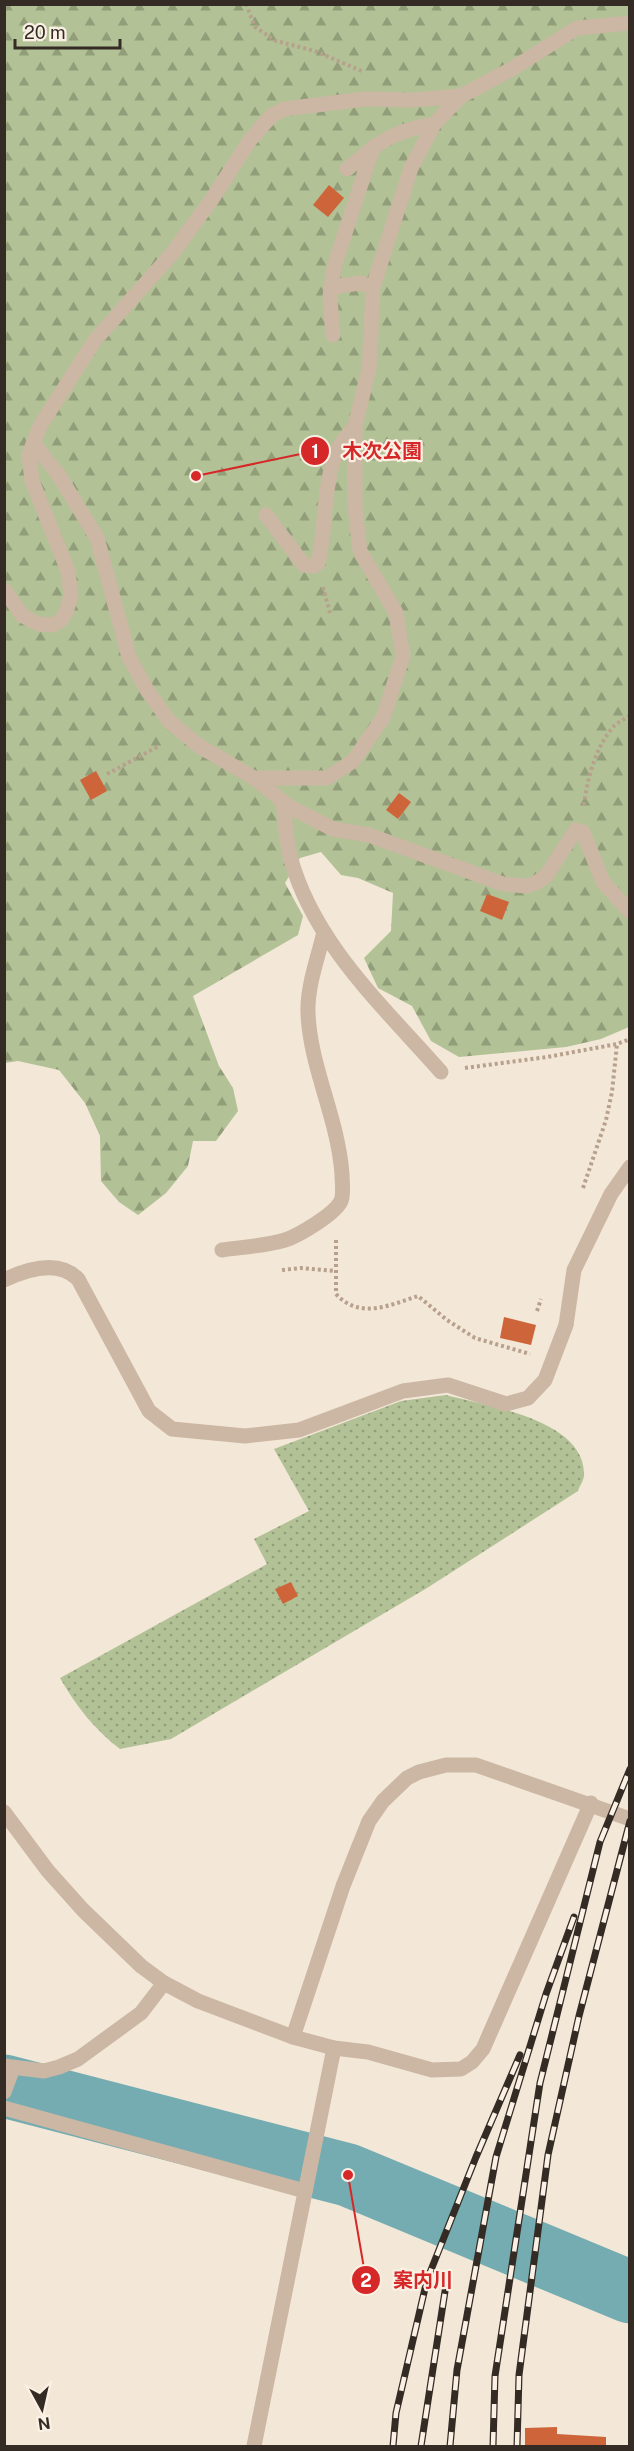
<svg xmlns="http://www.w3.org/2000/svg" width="634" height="2451" font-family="'Public Sans','Noto Sans JP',sans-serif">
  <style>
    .grass { fill: url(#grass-dots) }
    .forest { fill: url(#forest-firs) }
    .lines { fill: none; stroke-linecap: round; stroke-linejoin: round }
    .river { stroke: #74acb1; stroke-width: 63 }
    .building { fill: #ce6439 }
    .path { stroke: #b7a18d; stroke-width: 4; stroke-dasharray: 3 3; stroke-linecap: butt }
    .service { stroke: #cbb7a3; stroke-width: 15 }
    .minor { stroke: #cbb7a3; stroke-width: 15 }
    .rail-casing { stroke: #352b25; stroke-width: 7 }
    .rail { stroke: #faf1e4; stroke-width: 4.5; stroke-dasharray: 14; stroke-linecap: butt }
    .leader { fill: none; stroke: #d62828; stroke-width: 2 }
    .callout-dot { fill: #d62828; stroke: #faf1e4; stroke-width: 2 }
    .mark-label { font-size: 18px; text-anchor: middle; font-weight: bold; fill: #fff }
    .callout-label { font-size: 20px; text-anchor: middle; font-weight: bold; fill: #d62828; stroke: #faf1e4; stroke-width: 4.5; stroke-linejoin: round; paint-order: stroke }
  </style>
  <defs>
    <pattern id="grass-dots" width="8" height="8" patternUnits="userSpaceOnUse" patternTransform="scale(1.5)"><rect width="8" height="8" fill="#b2c296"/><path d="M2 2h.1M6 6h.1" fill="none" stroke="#929e7a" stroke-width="1.8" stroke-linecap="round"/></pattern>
    <pattern id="forest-firs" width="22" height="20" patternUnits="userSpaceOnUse" patternTransform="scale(1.5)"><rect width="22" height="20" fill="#b2c296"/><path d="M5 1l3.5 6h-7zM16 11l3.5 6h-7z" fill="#929e7a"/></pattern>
  </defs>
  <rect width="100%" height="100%" fill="#f3e7d7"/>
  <!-- grass -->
  <path class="grass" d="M446,1395C486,1406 583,1419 584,1473C585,1479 580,1485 578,1491L427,1588L171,1739L120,1749C95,1730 76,1706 60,1678L267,1564L254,1539L309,1511L274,1449L401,1401Z"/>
  <!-- forest -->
  <polygon class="forest" points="4,5 629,5 629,1027 601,1039 566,1047 459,1057 431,1041 412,1006 378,988 364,958 391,931 393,893 358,878 341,875 321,852 300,858 285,883 303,916 298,935 193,996 219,1066 233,1088 238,1111 216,1141 193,1141 188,1166 166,1193 138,1215 119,1202 101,1181 100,1136 85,1103 59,1070 18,1061 5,1063"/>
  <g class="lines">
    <!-- river -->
    <polyline class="river" points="4,2086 348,2175 630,2292"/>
  </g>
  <!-- building -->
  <g class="building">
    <polygon points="329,185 344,198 328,217 313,205"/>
    <polygon points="96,771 107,791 91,800 80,780"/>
    <polygon points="399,793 411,802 398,819 386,810"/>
    <polygon points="487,894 509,902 502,920 480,911"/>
    <polygon points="504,1317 536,1325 531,1345 500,1338"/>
    <polygon points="291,1582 298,1596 283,1604 275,1589"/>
    <polygon points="557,2427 557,2434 606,2437 606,2446 525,2446 525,2428"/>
  </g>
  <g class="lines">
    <!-- path -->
    <g class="path">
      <polyline points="246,4 255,27 276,41 315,51 364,72"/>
      <polyline points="323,587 330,613"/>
      <polyline points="107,774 159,746"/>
      <path d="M584,805C587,779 596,746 614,726C618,722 625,719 630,715"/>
      <polyline points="465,1068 547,1057 617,1044 630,1039"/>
      <polyline points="583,1188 606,1120 612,1092 617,1044"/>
      <path d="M336,1240V1294C360,1320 390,1305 418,1296L447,1320L475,1338L530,1354"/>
      <polyline points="282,1270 301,1268 335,1271"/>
      <polyline points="537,1311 541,1299"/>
    </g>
    <!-- service -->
    <g class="service">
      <path d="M347,169C379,142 392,131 434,124"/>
      <polyline points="332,287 360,283 373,287"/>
      <polyline points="333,335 330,297 334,267 373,147"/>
      <polyline points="33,443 58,474 97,538 129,657 147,690 169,721 199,746 254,778 327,778 353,761 383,718 403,656 396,613 360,551 355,508 355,426 369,369 373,287 411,168 434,124 461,96"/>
      <path d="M266,515L304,565L314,566L318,563C327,525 322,485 338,449C342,441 349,434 355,426"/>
      <polyline points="4,590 23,616 38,624 53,625 61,620 66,612 71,596 68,571 32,481 29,455 40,426 95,340 171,255 212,199 250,140 272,115 284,109 365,99 413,100 461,96 510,70 577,28 630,23"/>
      <polyline points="254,778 290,807 333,829 369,835 503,884 527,886 536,883 546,876 576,830 583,832 603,882 630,912"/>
      <path d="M283,802C285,820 286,839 290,856C313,943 384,1007 441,1072"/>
      <path d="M222,1250C242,1247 265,1246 285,1240C298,1236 335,1214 341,1201C344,1194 342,1181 342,1174C338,1118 310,1067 308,1013C307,986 318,958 324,932"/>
      <polyline points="566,1325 574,1270 611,1194 630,1167"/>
    </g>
    <!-- minor -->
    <g class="minor">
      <path d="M4,1280C27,1269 58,1259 78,1279L149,1411L172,1429L245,1436L299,1430L403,1391L448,1385L506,1404L528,1398L545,1380L566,1325"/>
      <polyline points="4,1812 48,1871 83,1910 141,1966 164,1983 198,2001 293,2037 334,2048 368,2052 432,2070 461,2069 472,2062 483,2049 591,1803"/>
      <polyline points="293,2037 343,1886 369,1821 383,1801 407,1778 419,1772 446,1765 476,1765 630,1819"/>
      <polyline points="4,2066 44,2071 59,2067 78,2059 141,2013 164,1983"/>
      <polyline points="4,2092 13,2068"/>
      <polyline points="4,2108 305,2191"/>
      <polyline points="254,2446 334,2048"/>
    </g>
    <!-- rail casing -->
    <g class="rail-casing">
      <g id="rail">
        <polyline points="393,2446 396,2413 427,2280 476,2157 520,2055"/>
        <polyline points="421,2446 446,2285"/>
        <polyline points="450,2446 457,2370 496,2157 546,1994 574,1917"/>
        <polyline points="493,2446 495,2376 540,2083 600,1842 630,1769"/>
        <polyline points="517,2446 519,2375 548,2155 579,2016 630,1821"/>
      </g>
    </g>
    <!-- rail -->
    <use href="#rail" class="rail"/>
  </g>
  <!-- callouts -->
  <path class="leader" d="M196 476L315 451M348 2175L366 2280"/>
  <g class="callout-dot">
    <circle cx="196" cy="476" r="6"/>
    <circle cx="348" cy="2175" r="6"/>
    <circle cx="315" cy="451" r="15"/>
    <circle cx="366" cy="2280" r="15"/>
  </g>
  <g class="mark-label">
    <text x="315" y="458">1</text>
    <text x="366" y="2287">2</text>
  </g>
  <g class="callout-label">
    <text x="382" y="458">木次公園</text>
    <text x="423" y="2287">案内川</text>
  </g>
  <!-- border -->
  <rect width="634" height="2451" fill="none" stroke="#352b25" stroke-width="12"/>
  <!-- north arrow -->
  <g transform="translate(42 2409) rotate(172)" stroke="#faf1e4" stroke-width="4.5" paint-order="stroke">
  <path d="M0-4.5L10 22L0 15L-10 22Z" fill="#352b25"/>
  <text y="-9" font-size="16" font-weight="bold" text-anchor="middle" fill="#352b25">N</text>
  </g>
  <!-- scale -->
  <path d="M15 39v9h105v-9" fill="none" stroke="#352b25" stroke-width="3"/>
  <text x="24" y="39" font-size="18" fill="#352b25" stroke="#faf1e4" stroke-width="4.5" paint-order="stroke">20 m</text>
</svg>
